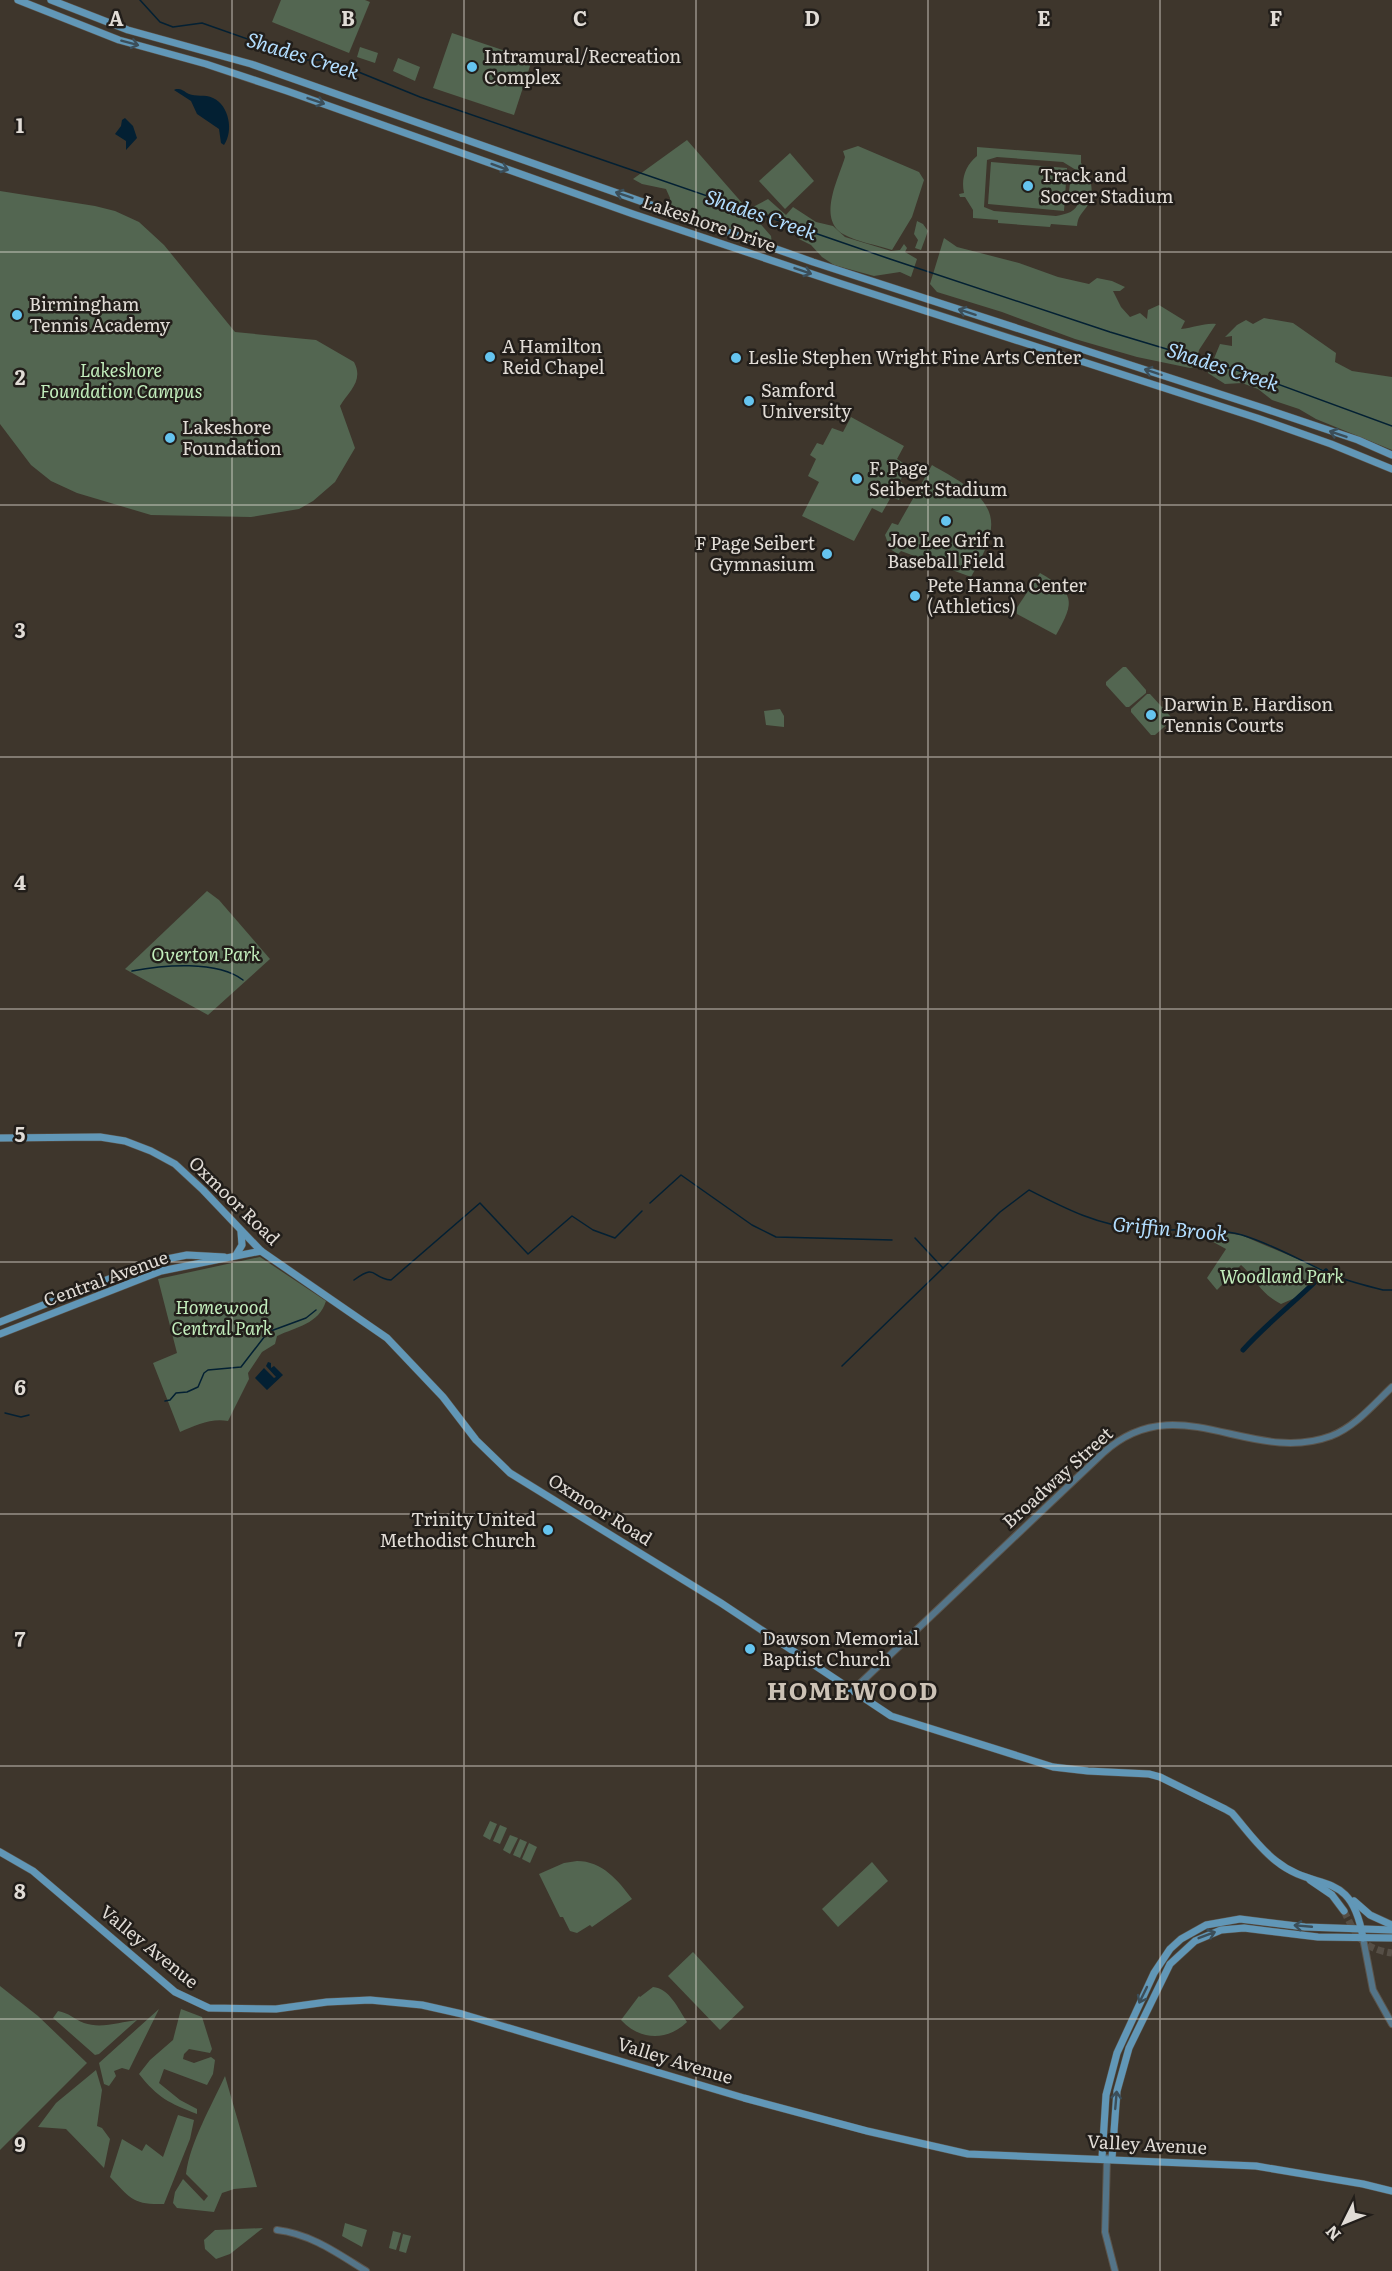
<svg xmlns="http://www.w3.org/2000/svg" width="1392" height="2271" font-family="Literata,serif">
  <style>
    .green { fill: #536651; fill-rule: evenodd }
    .water { fill: #032033 }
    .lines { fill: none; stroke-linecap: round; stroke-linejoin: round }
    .stream { stroke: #032033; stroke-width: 1.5 }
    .canal { stroke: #032033; stroke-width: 5 }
    .secondary-tunnel { stroke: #564f46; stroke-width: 7; stroke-dasharray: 7 3.5; stroke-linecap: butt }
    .tertiary-casing { stroke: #5b544b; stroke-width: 8 }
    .secondary-casing { stroke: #5b544b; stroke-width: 8 }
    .tertiary { stroke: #547589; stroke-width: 6 }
    .secondary { stroke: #6197b7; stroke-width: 7 }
    .oneway { stroke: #3b4e59 }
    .grid { fill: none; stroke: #e1dcd6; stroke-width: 1.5; stroke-opacity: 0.55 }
    .poi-dot { fill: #65c4ef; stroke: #221e1a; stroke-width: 2 }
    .labels { text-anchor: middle; stroke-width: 5; stroke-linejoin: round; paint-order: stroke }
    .poi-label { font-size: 18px; fill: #e1dcd6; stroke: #221e1a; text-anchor: start }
    .street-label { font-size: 18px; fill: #e1dcd6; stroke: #221e1a }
    .park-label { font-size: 18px; font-style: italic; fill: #c2edbc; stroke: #221e1a }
    .water-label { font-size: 20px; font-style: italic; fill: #b2ddfe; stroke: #221e1a }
    .district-label { font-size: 24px; font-weight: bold; letter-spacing: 1.5px; fill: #ccc2b6; stroke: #221e1a }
    .grid-label { font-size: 20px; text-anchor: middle; font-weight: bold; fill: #e1dcd6; stroke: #221e1a; stroke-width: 5; stroke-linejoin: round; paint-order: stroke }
  </style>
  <rect width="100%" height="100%" fill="#3e362c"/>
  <!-- green -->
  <g class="green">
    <polygon points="281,0 365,0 370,2 349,53 272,22"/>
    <polygon points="452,33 532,60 514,115 433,88"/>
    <polygon points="360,47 378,53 375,63 357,57"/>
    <polygon points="398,58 420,67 415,81 393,71"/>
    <polygon points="687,140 771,236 772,243 679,210 669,203 670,198 666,189 642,184 633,179"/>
    <path d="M858,146L919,172L924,180L912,217L892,250C877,245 857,242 843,234C817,218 839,178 845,157L843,151Z"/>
    <path d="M977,147L1081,155V163C1091,176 1097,194 1085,209C1080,216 1078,217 1077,226L1051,224L1050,227L998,223V220L973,218V210L965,197H960L959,194L964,193C961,179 965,166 977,156ZM997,157L1063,162L1076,170L1080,176L1071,177V180H1080V184L1070,183L1068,200L1079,201C1076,212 1067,214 1056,216L994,211L984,207L987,160Z"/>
    <polygon points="790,153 814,181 785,209 759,181"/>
    <polygon points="991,162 1067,168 1064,211 988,204"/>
    <path d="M0,191L95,206L115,211L139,222L164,245L235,332L316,340L354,362C364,381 349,391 340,406L355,448L335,482L313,501L299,509L251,517L151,515L77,493L51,481L31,465L0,424Z"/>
    <path d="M768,199L786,215L793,207L816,222L833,226L845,237L891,251L900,250L904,244L907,248L905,252L917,259L911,277L900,272L874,276L834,265L822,257L811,245L799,239C791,218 770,218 753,207Z"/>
    <polygon points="917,221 923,224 928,231 921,250 915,248 918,240 914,234"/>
    <path d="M944,238L957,247L1019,263L1058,277L1089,284L1097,278L1112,281L1125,287L1120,291H1113L1121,307L1130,317L1140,313L1147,319L1148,310L1159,305L1185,321L1181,329C1194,328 1203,323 1216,324L1199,350L1195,367L1190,368L1137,357L1075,339L1002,312L937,292L930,284Z"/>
    <polygon points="1264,318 1293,323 1336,353 1335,362 1352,371 1392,377 1392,450 1316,419 1299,409 1272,400 1258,389 1242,383 1225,384 1208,373 1220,344 1232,346 1232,336 1225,337 1237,325 1246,320 1253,324"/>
    <polygon points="851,417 904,446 897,459 908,466 900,481 906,486 899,500 891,497 882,513 872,508 854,541 802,516 819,482 808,476 816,459 810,455 817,443 823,445 832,428 843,432"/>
    <path d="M932,465C957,480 999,498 990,534C987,549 978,564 971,577L901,551L898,554L890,549L885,535L892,523L898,525Z"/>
    <path d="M1040,573C1074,593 1076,600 1056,635L1017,614L1016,609Z"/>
    <polygon points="1123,667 1126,667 1146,690 1146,693 1129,707 1126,707 1106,685 1106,682"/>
    <polygon points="1147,694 1150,694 1171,717 1171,721 1155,735 1151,735 1131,712 1131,709"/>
    <polygon points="780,709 784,716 784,727 766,725 764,711"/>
    <polygon points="207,891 219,900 270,959 208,1015 125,969"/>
    <path d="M1206,1231L1241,1235L1326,1271L1304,1294L1281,1304C1258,1292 1258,1280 1241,1265L1217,1290L1207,1278L1226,1249L1206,1238Z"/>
    <path d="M260,1257L326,1301C319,1324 296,1327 277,1336L275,1344L262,1352L248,1373L249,1379L228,1421C211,1418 196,1425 180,1432L153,1363L177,1353L158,1279Z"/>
    <polygon points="490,1821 497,1824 490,1840 483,1836"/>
    <polygon points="500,1825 507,1828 500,1844 493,1841"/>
    <polygon points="510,1835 518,1838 510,1854 503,1850"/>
    <polygon points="520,1839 527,1842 520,1858 513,1855"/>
    <polygon points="529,1843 537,1847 530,1863 522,1859"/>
    <path d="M577,1861C602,1861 618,1880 632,1899L592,1927L590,1925L577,1933L570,1931L563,1917H560L539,1874L564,1863Z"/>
    <polygon points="872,1862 888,1881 838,1927 822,1909"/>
    <polygon points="693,1952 744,2007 720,2030 668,1976"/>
    <polygon points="0,1986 38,2016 87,2063 0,2150"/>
    <path d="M653,1987C669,1988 678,2008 687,2022C668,2041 640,2041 621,2020L639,1996L640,1997Z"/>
    <polygon points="159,2009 129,2070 122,2068 114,2071 116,2076 109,2086 104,2084 99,2063"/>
    <path d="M181,2009L202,2017L212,2049L210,2053L189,2049L184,2054L183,2059L194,2063L211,2057L215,2060L213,2074L207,2085L164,2069L159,2083L180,2100L197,2109V2114C169,2103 158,2098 139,2074L150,2060L173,2040Z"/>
    <path d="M58,2011C69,2013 74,2019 84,2023C101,2029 120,2022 137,2020L99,2054L95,2055L53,2018Z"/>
    <polygon points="96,2070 102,2090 97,2126 102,2128 110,2139 104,2168 66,2129 38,2127 56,2103"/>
    <path d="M225,2076L257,2187L234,2189L222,2193L214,2212L177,2208L173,2203L175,2192L183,2179L204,2201L208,2196L186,2174C190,2142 212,2105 225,2076Z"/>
    <path d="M178,2115L194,2120L190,2139L164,2204C133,2205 130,2198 110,2177L122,2139L142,2151L146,2144L163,2157Z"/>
    <polygon points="345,2223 367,2230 362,2247 342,2236"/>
    <polygon points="263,2228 230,2254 216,2259 205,2249 204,2240 215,2230"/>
    <polygon points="393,2231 401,2233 396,2250 389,2248"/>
    <polygon points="403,2234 411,2236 406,2253 399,2251"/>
  </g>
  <!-- water -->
  <g class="water">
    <path d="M176,89C183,89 183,91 189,94C195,97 205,94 213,98C229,105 234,131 224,145L221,143L219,129L197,114L191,101L174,90Z"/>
    <polygon points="125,118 133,126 137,138 126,150 126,141 115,134 121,126 122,120"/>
    <polygon points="268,1362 271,1363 271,1368 274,1366 283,1375 267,1390 255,1378 264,1368 274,1378 276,1377 266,1366"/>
  </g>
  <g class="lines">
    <!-- stream -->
    <g class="stream">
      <polyline points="140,0 160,22 173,27 202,23 307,60 329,60 420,97 890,259 1110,332 1253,375 1392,426"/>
      <path d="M132,971C163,965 217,960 243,980"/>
      <polyline points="650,1203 681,1175 752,1225 776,1237 892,1240"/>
      <path d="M915,1238L943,1268L1000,1212L1029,1190C1066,1209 1099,1226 1141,1229C1174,1232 1209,1226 1242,1235C1275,1245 1304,1263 1335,1276C1351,1282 1367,1286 1383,1290H1392"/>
      <path d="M354,1280C378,1263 370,1278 391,1280L480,1203L528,1254L572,1216L593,1230L615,1238L642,1211"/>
      <polyline points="842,1366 943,1268"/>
      <polyline points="165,1401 170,1400 176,1393 187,1392 198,1387 204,1373 208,1370 241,1367 268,1332 306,1318 316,1310"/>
      <polyline points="5,1413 21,1417 29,1415"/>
    </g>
    <!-- canal -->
    <path class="canal" d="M1243,1350C1268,1322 1299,1299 1326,1271"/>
    <!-- secondary-tunnel -->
    <path class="secondary-tunnel" d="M1344,1911C1356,1936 1363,1949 1392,1953"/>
    <!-- tertiary casing -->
    <g class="tertiary-casing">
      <g id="tertiary">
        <path d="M852,1691L1103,1453C1177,1385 1250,1466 1331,1436C1355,1427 1374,1404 1392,1387"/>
        <polyline points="1363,1938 1373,1990 1392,2024"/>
        <polyline points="1107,2158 1105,2232 1115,2271"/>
        <path d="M277,2230C311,2234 337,2253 366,2271"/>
      </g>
    </g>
    <!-- secondary casing -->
    <g class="secondary-casing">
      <g id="secondary">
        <polyline points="18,0 119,40 206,64 287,91 633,214 839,283 1257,418 1331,444 1392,469"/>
        <polyline points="51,0 128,30 251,64 813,262 1260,407 1358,440 1392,455"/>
        <path d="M0,1138L100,1137L125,1141L151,1151L175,1164L203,1190L261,1251L387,1338L443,1397L476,1440L510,1473L721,1603L891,1716L1053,1767L1088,1771L1149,1774L1160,1777L1225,1809L1232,1813C1246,1829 1259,1848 1276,1861C1317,1894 1351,1867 1363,1938"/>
        <polyline points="236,1255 242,1245 241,1232"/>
        <polyline points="0,1322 152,1262 187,1255 224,1257"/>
        <polyline points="0,1334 161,1271 261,1251"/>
        <polyline points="0,1852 33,1871 175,1992 209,2008 276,2009 327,2002 370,2000 422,2005 462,2014 744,2098 867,2131 968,2154 1256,2166 1363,2184 1392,2191"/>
        <polyline points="1310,1880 1332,1895 1344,1911"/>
        <polyline points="1354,1901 1370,1915 1392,1925"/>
        <polyline points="1102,2158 1106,2095 1117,2053 1154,1973 1170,1949 1181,1939 1206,1925 1240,1919 1305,1927 1392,1930"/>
        <polyline points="1112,2158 1117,2091 1129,2048 1170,1964 1195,1941 1221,1930 1244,1928 1318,1937 1392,1938"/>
      </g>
    </g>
    <!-- tertiary -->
    <use href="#tertiary" class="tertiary"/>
    <!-- secondary -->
    <use href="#secondary" class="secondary"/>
  </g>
  <!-- one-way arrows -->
  <defs><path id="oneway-shaft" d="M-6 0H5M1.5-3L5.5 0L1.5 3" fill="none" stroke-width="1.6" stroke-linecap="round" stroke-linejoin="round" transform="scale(1.5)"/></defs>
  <g class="oneway">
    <use href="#oneway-shaft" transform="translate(130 43) rotate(15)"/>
    <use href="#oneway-shaft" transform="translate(316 101) rotate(19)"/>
    <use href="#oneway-shaft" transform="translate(500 167) rotate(20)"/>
    <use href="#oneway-shaft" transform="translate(624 195) rotate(-161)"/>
    <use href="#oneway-shaft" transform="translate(803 271) rotate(19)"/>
    <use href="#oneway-shaft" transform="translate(967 312) rotate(-162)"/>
    <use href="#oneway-shaft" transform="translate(1153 372) rotate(-162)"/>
    <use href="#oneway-shaft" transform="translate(1338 434) rotate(-161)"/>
    <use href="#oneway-shaft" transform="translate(1303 1926) rotate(-175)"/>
    <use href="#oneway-shaft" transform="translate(1207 1935) rotate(-21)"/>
    <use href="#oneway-shaft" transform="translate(1143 1995) rotate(116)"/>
    <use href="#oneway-shaft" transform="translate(1116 2100) rotate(-85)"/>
  </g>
  <!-- grid -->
  <path class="grid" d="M232,0V2271M464,0V2271M696,0V2271M928,0V2271M1160,0V2271M0,252H1392M0,505H1392M0,757H1392M0,1009H1392M0,1262H1392M0,1514H1392M0,1766H1392M0,2019H1392"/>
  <!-- markers -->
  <g class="poi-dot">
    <circle cx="472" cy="67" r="6"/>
    <circle cx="1028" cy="186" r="6"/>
    <circle cx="17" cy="315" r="6"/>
    <circle cx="490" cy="357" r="6"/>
    <circle cx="736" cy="358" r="6"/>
    <circle cx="749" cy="401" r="6"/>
    <circle cx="170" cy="438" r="6"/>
    <circle cx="857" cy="479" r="6"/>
    <circle cx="946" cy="521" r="6"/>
    <circle cx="827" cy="554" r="6"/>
    <circle cx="915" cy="596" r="6"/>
    <circle cx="1151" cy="715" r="6"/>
    <circle cx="548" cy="1530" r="6"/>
    <circle cx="750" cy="1649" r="6"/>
  </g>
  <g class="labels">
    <!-- poi labels -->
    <g class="poi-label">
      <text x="484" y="63">Intramural/Recreation<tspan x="484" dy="21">Complex</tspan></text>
      <text x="1040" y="182">Track and<tspan x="1040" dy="21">Soccer Stadium</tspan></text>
      <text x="29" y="311">Birmingham<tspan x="29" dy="21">Tennis Academy</tspan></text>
      <text x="502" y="353">A Hamilton<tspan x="502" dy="21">Reid Chapel</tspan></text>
      <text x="748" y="364">Leslie Stephen Wright Fine Arts Center</text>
      <text x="761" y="397">Samford<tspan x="761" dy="21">University</tspan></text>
      <text x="182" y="434">Lakeshore<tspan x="182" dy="21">Foundation</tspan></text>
      <text x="869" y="475">F. Page<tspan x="869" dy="21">Seibert Stadium</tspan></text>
      <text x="946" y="547" text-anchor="middle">Joe Lee Grif n<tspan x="946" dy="21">Baseball Field</tspan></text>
      <text x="815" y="550" text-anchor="end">F Page Seibert<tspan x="815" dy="21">Gymnasium</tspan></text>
      <text x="927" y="592">Pete Hanna Center<tspan x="927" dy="21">(Athletics)</tspan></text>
      <text x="1163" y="711">Darwin E. Hardison<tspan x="1163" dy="21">Tennis Courts</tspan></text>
      <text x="536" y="1526" text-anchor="end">Trinity United<tspan x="536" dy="21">Methodist Church</tspan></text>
      <text x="762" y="1645">Dawson Memorial<tspan x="762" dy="21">Baptist Church</tspan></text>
    </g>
    <!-- street labels -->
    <g class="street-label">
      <text transform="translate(709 224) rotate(19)" y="6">Lakeshore Drive</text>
      <text transform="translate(234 1201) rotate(44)" y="6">Oxmoor Road</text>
      <text transform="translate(106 1279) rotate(-20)" y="6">Central Avenue</text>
      <text transform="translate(1058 1478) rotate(-42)" y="6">Broadway Street</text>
      <text transform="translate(600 1510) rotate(32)" y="6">Oxmoor Road</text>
      <text transform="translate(149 1947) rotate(39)" y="6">Valley Avenue</text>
      <text transform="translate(675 2061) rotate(17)" y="6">Valley Avenue</text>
      <text transform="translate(1147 2145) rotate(3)" y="6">Valley Avenue</text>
    </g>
    <!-- park labels -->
    <g class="park-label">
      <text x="121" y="377">Lakeshore<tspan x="121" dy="21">Foundation Campus</tspan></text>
      <text x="206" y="961">Overton Park</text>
      <text x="1282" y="1283">Woodland Park</text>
      <text x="222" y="1314">Homewood<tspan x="222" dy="21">Central Park</tspan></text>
    </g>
    <!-- water labels -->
    <g class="water-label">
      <text transform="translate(303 56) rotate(17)" y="7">Shades Creek</text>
      <text transform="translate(761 215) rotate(19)" y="7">Shades Creek</text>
      <text transform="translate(1223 367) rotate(18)" y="7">Shades Creek</text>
      <text transform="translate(1170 1229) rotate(5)" y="7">Griffin Brook</text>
    </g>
    <!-- district labels -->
    <g class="district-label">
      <text x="853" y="1700">HOMEWOOD</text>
    </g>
  </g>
  <g class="grid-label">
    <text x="116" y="26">A</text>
    <text x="348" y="26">B</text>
    <text x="580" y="26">C</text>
    <text x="812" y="26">D</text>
    <text x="1044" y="26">E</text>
    <text x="1276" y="26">F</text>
    <text x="20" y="133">1</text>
    <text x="20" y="385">2</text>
    <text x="20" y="638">3</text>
    <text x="20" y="890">4</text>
    <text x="20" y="1142">5</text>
    <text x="20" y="1395">6</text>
    <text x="20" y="1647">7</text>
    <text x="20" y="1899">8</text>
    <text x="20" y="2152">9</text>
  </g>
  <!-- north arrow -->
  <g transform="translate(1344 2223) rotate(227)" stroke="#221e1a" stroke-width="4.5" paint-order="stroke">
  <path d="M0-4.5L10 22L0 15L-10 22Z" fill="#e1dcd6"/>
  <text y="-9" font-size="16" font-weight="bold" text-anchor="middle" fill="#e1dcd6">N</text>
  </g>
</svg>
